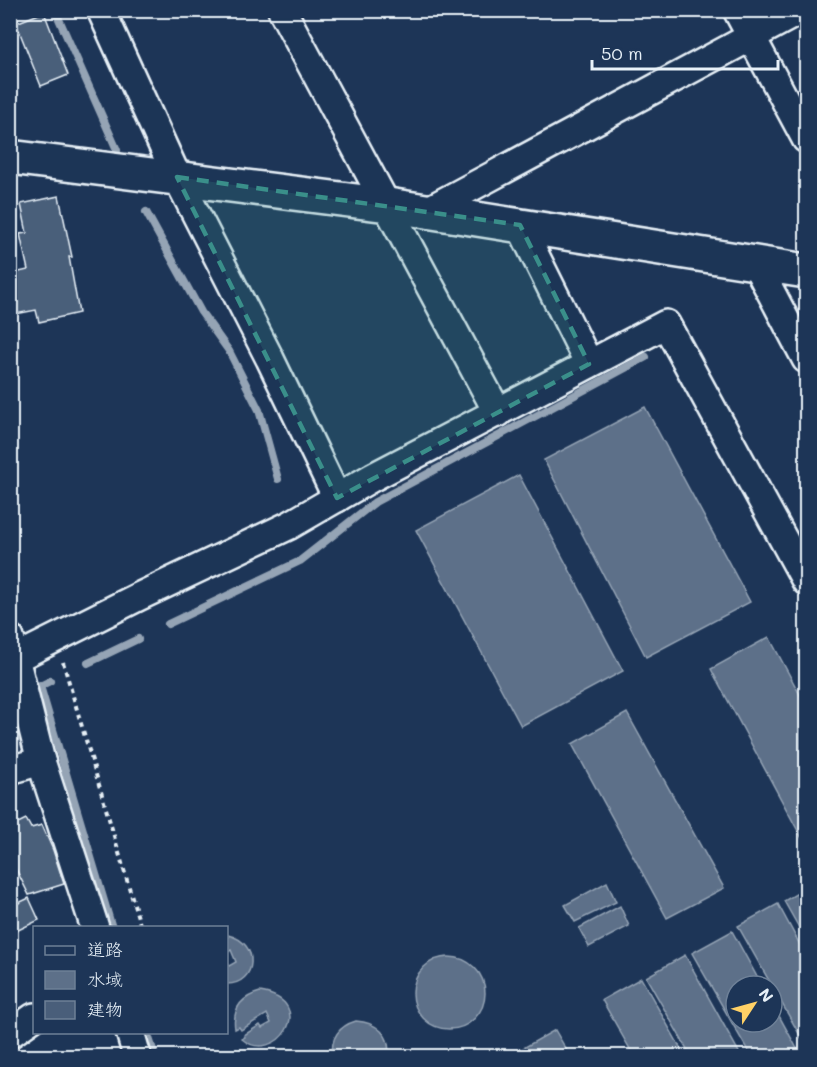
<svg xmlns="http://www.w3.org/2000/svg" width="817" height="1067" font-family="Mali,'Klee One',sans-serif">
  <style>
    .water { fill: #5d7089; stroke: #95a4b5; stroke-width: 1.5 }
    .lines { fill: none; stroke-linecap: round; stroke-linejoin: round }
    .stream { stroke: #95a4b5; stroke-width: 8 }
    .building { fill: #495e7a; stroke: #e8f1f8; stroke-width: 1.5 }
    .minor-casing { stroke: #e8f1f8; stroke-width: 32 }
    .tertiary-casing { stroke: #e8f1f8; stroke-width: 38 }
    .path { stroke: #e8f1f8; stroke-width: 4; stroke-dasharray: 4.5 4.5; stroke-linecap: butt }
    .minor { stroke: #1d3557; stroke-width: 27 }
    .tertiary { stroke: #1d3557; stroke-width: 33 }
    .marked { fill: #3a8f8a; fill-opacity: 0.2; stroke: #3a8f8a; stroke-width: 4.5; stroke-dasharray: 12 8; stroke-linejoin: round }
  </style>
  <rect width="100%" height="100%" fill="#1d3557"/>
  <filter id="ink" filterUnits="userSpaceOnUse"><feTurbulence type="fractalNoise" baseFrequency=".0167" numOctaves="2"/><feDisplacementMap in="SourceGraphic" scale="12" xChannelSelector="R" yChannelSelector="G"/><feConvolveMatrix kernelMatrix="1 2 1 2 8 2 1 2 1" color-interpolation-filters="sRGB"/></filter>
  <g filter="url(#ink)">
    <!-- water -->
    <g class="water">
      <polygon points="645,407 750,602 646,657 544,460"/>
      <polygon points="519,475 623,671 521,726 416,530"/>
      <polygon points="769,637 806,706 805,844 711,669"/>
      <polygon points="627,713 724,888 667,918 572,744"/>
      <polygon points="607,882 616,902 575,922 565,905"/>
      <polygon points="806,888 806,940 784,901"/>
      <polygon points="778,904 806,956 806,1046 738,926"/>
      <polygon points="620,906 629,926 589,947 579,928"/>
      <polygon points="732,931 762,986 736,986 736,1022 772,1022 772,1003 801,1056 751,1056 692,953"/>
      <path d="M228,935C261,943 257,984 227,984V963L229,966L236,962L231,950L227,953Z"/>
      <polygon points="685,955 741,1056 691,1056 646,977"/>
      <circle cx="449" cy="993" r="36"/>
      <polygon points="641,978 685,1056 634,1056 602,1000"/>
      <path d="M260,992C321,1002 275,1067 242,1039L245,1037L244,1035L260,1025L262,1028L271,1023L267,1014L241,1030L239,1027L235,1029C232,1009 242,997 260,992Z"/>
      <path d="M356,1021C376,1022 392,1035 388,1056H333C330,1038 339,1026 356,1021Z"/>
      <polygon points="555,1030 570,1056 521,1056 518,1051"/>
    </g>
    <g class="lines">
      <!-- stream -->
      <g class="stream">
        <polyline points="55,10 117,150"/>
        <polyline points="146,212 201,312 229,351 259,410 278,479"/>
        <polyline points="168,624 300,561 375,502 646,357"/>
        <polyline points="88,663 138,639"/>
        <polyline points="50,681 40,686 112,928"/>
        <polyline points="147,1032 155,1056"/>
      </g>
    </g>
    <!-- building -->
    <g class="building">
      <polygon points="44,12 68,75 41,86 16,23"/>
      <polygon points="59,196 72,257 69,257 79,313 39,322 36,310 10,315 10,274 28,270 20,234 27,233 21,204"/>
      <polygon points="26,819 31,828 42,825 53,850 64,884 29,895 10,857 10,827"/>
      <polygon points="29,898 39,920 10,934 10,907"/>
    </g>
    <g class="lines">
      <!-- minor casing -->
      <g class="minor-casing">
        <g id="minor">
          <polyline points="101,10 177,177 270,359 337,498"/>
          <polyline points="282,10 498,413"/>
          <polyline points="737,10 806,139"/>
          <polyline points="427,211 801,10"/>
          <polyline points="520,225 589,364"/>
          <polyline points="755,262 806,359"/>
          <polyline points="10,638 41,761 95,928"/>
          <polyline points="14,659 138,597 290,525 373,477 666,324 806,581"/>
          <polyline points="10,770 41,761"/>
          <polyline points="130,1032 137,1056"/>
          <polyline points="10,1034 34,1017"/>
        </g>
      </g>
      <!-- tertiary casing -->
      <g class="tertiary-casing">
        <polyline id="tertiary" points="10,157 388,205 806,271"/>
      </g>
      <!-- path -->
      <polyline class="path" points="63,662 141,928"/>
      <!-- minor -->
      <use href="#minor" class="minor"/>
      <!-- tertiary -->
      <use href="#tertiary" class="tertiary"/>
    </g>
  </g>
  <!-- marked area -->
  <path class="marked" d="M177,177L520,225L589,364L337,498Z"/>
  <!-- margin -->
  <rect width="817" height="1067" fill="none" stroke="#1d3557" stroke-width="36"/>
  <rect x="18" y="18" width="781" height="1031" fill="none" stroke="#e8f1f8" stroke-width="2" filter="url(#ink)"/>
  <!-- legend -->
  <rect x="33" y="926" width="195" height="108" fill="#1d3557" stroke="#6e8097" stroke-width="1.5"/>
  <rect x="45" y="946" width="30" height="9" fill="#1d3557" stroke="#6e8097" stroke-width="1.5"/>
  <text x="87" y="956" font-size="18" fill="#e8f1f8">道路</text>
  <rect x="45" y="971" width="30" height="18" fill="#5d7089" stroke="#6e8097" stroke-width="1.5"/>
  <text x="87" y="986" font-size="18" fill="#e8f1f8">水域</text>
  <rect x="45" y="1001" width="30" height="18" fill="#495e7a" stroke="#6e8097" stroke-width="1.5"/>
  <text x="87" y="1016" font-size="18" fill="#e8f1f8">建物</text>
  <!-- north arrow -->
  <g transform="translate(754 1004) rotate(54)"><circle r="28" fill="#1d3557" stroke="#6e8097" stroke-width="1.5"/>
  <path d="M0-4.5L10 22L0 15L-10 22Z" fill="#ffd166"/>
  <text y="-9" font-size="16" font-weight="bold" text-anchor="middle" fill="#e8f1f8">N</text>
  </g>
  <!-- scale -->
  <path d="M592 60v9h186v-9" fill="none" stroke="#e8f1f8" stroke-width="3"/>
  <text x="601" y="60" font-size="18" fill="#e8f1f8" stroke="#1d3557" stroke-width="4.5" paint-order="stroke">50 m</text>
</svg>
